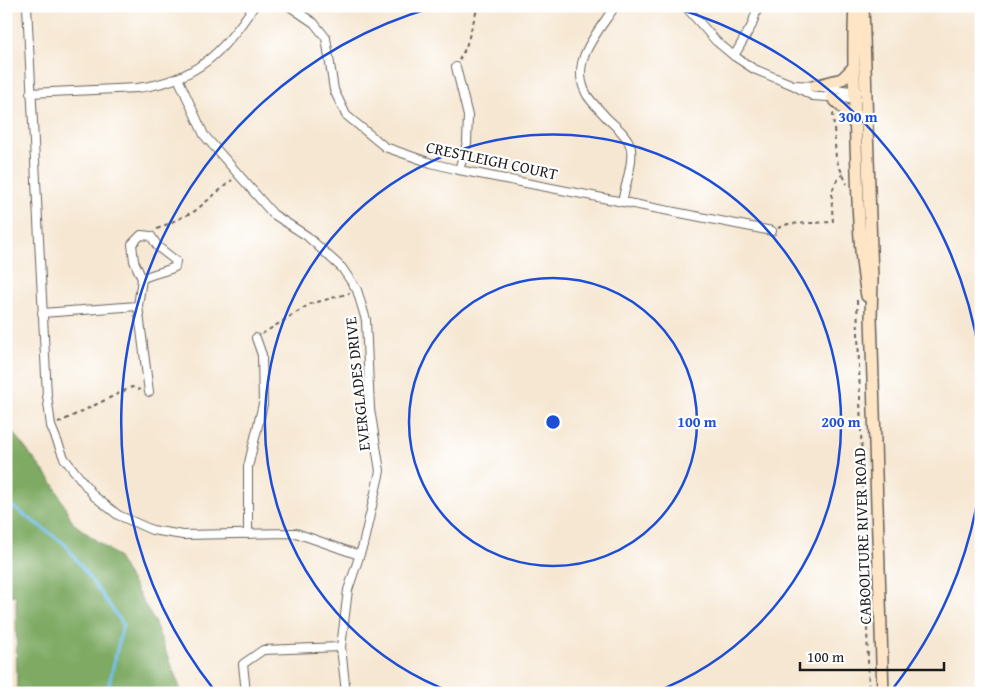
<svg xmlns="http://www.w3.org/2000/svg" width="987" height="699" font-family="'Gentium Book Plus',serif">
  <style>
    .forest { fill: #7eaa63; stroke: #4d6340 }
    .lines { fill: none; stroke-linecap: round; stroke-linejoin: round }
    .stream { stroke: #72c1ed; stroke-width: 3 }
    .minor-casing { stroke: #68635c; stroke-width: 10 }
    .secondary-casing { stroke: #68635c; stroke-width: 14 }
    .path { stroke: #68635c; stroke-width: 2; stroke-dasharray: 4 4; stroke-linecap: butt }
    .minor { stroke: #fff; stroke-width: 8 }
    .secondary { stroke: #fde5c5; stroke-width: 11 }
    .ring { fill: none; stroke: #1d4ed8; stroke-width: 2.5 }
    .labels { text-anchor: middle; stroke-width: 4.5; stroke-linejoin: round; paint-order: stroke }
    .street-label { font-size: 16px; fill: #1c1c1c; stroke: #fff }
    .centre { fill: #1d4ed8; stroke: #fff; stroke-width: 2.5 }
    .ring-label { font-size: 15px; text-anchor: middle; font-weight: bold; fill: #1d4ed8; stroke: #fff; stroke-width: 4.5; stroke-linejoin: round; paint-order: stroke }
  </style>
  <rect width="100%" height="100%" fill="#fff"/>
  <filter id="ink" filterUnits="userSpaceOnUse"><feTurbulence type="fractalNoise" baseFrequency=".02" numOctaves="2"/><feDisplacementMap in="SourceGraphic" scale="10" xChannelSelector="R" yChannelSelector="G"/><feConvolveMatrix kernelMatrix="1 2 1 2 8 2 1 2 1" color-interpolation-filters="sRGB"/></filter>
  <filter id="wash" filterUnits="userSpaceOnUse"><feTurbulence type="fractalNoise" baseFrequency=".0096" numOctaves="4" result="noise"/><feDisplacementMap in="SourceGraphic" scale="20" xChannelSelector="R" yChannelSelector="G"/><feGaussianBlur stdDeviation="1.12" result="paint"/><feColorMatrix in="noise" values="0 0 0 0 0 0 0 0 0 0 0 0 0 0 0 0 0 1.4 0 .05"/><feComposite in="paint" operator="in"/></filter>
  <g filter="url(#wash)">
    <rect width="100%" height="100%" fill="#f6e7d2"/>
    <!-- forest -->
    <polygon class="forest" points="6,424 53,483 73,523 117,556 154,621 182,693 17,693 16,597 6,593"/>
    <g class="lines">
      <!-- stream -->
      <polyline class="stream" points="6,502 65,544 123,624 107,693"/>
    </g>
  </g>
  <g filter="url(#ink)">
    <g class="lines">
      <!-- minor casing -->
      <g class="minor-casing">
        <g id="minor">
          <polyline points="27,6 47,395 51,426 64,458 94,496 118,515 152,530 183,535 296,533 359,555"/>
          <polyline points="289,6 314,23 326,38 334,90 346,115 385,147 431,163 459,170 772,231"/>
          <path d="M615,6C598,33 568,62 587,95C592,103 599,109 605,116C613,125 626,133 630,145C635,158 625,187 622,202"/>
          <polyline points="685,6 716,41 734,56 754,69 793,85 813,96 857,99"/>
          <polyline points="734,56 752,25 758,6"/>
          <polyline points="456,67 468,116 467,143 459,170"/>
          <polyline points="178,78 204,135 273,214 307,236 342,268 357,290 366,320 370,409 380,471 363,545 348,590 341,647 346,693"/>
          <polyline points="795,85 815,86 857,92"/>
          <path d="M30,93L137,88C195,81 223,53 254,6"/>
          <polyline points="138,306 149,392"/>
          <path d="M42,313L138,306L142,279L134,261L132,244L141,235L151,236L158,247L176,261L175,267C165,272 153,273 142,279"/>
          <polyline points="248,534 248,467 263,404 262,355 256,338"/>
          <polyline points="246,693 243,664 263,650 341,647"/>
        </g>
      </g>
      <!-- secondary casing -->
      <g class="secondary-casing">
        <g id="secondary">
          <path d="M855,6C852,52 855,98 856,144C858,194 858,246 867,296"/>
          <polyline points="863,6 872,279 871,317 883,693"/>
          <polyline points="815,86 842,79 854,67"/>
          <polyline points="832,97 847,112 855,125"/>
        </g>
      </g>
      <!-- path -->
      <g class="path">
        <polyline points="459,60 466,47 478,6"/>
        <polyline points="833,113 836,159 847,184"/>
        <path d="M778,228L788,224L833,222C832,205 828,185 843,174"/>
        <polyline points="157,229 195,211 232,180"/>
        <polyline points="857,300 869,693"/>
        <polyline points="262,334 310,304 350,293"/>
        <polyline points="58,423 132,387 140,390"/>
      </g>
      <!-- minor -->
      <use href="#minor" class="minor"/>
      <!-- secondary -->
      <use href="#secondary" class="secondary"/>
    </g>
  </g>
  <!-- distance rings -->
  <g class="ring">
    <circle cx="553" cy="422" r="144"/>
    <path d="M454 693A288 288 0 1 1 652 693"/>
    <path d="M980 486A432 432 0 0 1 891 691M215 691A432 432 0 0 1 434 7M672 7A432 432 0 0 1 980 358"/>
  </g>
  <g class="labels">
    <!-- street labels -->
    <g class="street-label">
      <text transform="translate(492 160) rotate(12)" y="6">CRESTLEIGH COURT</text>
      <text transform="translate(357 384) rotate(-96)" y="6">EVERGLADES DRIVE</text>
      <text transform="translate(862 536) rotate(-92)" y="6">CABOOLTURE RIVER ROAD</text>
    </g>
  </g>
  <circle cx="553" cy="422" r="8" class="centre"/>
  <g class="ring-label">
    <text x="858" y="122">300 m</text>
    <text x="697" y="427">100 m</text>
    <text x="841" y="427">200 m</text>
  </g>
  <!-- margin -->
  <rect width="987" height="699" fill="none" stroke="#fff" stroke-width="25"/>
  <!-- scale -->
  <path d="M800 662v8h144v-8" fill="none" stroke="#1c1c1c" stroke-width="2.5"/>
  <text x="807" y="662" font-size="15" fill="#1c1c1c" stroke="#ffffff" stroke-width="4" paint-order="stroke">100 m</text>
</svg>
